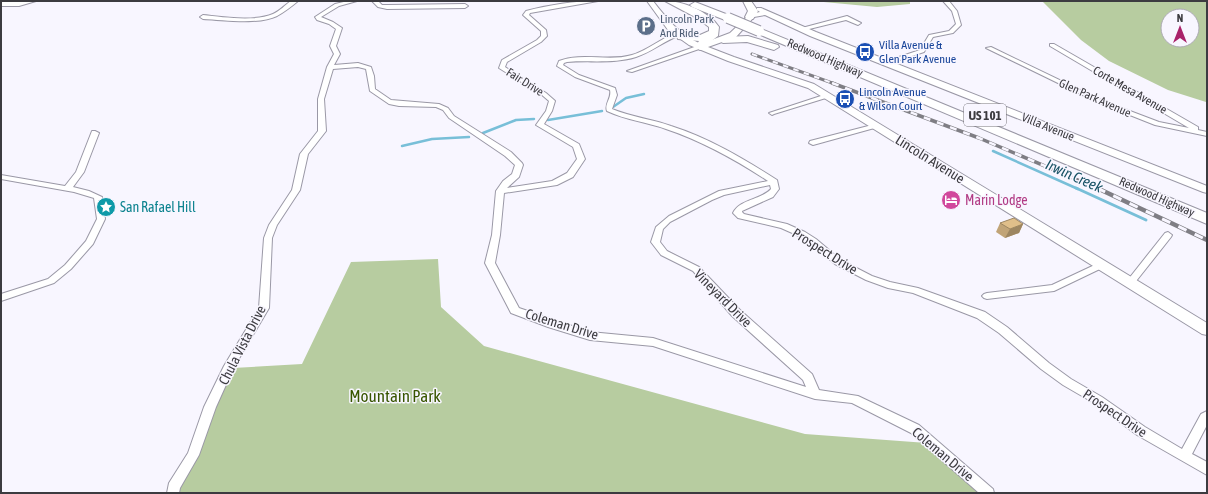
<svg xmlns="http://www.w3.org/2000/svg" width="1208" height="494" font-family="'Asap Condensed',sans-serif">
  <style>
    .green { fill: #b7cca0; fill-rule: evenodd }
    .lines { fill: none; stroke-linecap: round; stroke-linejoin: round }
    .stream-far1 { stroke: #78bfd8; stroke-width: 2.5 }
    .stream { stroke: #78bfd8; stroke-width: 3 }
    .street-casing { stroke: #9a98a6; stroke-width: 2 }
    .secondary-casing { stroke: #9a98a6; stroke-width: 2 }
    .highway-casing { stroke: #9a98a6; stroke-width: 2 }
    .street { fill: #fff; fill-rule: evenodd }
    .secondary { fill: #fff; fill-rule: evenodd }
    .highway { fill: #fff; fill-rule: evenodd }
    .rail-far2-casing { stroke: #7f7e84; stroke-width: 3 }
    .rail-far1-casing { stroke: #7f7e84; stroke-width: 3.5 }
    .rail-casing { stroke: #7f7e84; stroke-width: 4.5 }
    .rail-far2 { stroke: #f8f6ff; stroke-width: 2; stroke-dasharray: 5.5; stroke-linecap: butt }
    .rail-far1 { stroke: #f8f6ff; stroke-width: 2.5; stroke-dasharray: 7; stroke-linecap: butt }
    .rail { stroke: #f8f6ff; stroke-width: 3; stroke-dasharray: 9; stroke-linecap: butt }
    .highway-bridge-casing { stroke: #9a98a6; stroke-width: 12; stroke-linecap: butt }
    .highway-bridge { stroke: #fff; stroke-width: 10 }
    .wall { fill: #c1a477 }
    .shaded-wall { fill: #9d8661 }
    .building { fill: #e0bf8a; stroke: #9d8661 }
    .labels { text-anchor: middle; stroke-width: 3; stroke-linejoin: round; paint-order: stroke }
    .far-service-label { font-size: 12px; fill: #4e5e75; stroke: #f8f6ff; text-anchor: start }
    .far-transit-label { font-size: 12px; fill: #164399; stroke: #f8f6ff; text-anchor: start }
    .far-street-label { font-size: 12px; fill: #3c3b40; stroke: #f8f6ff }
    .shield { fill: #f8f6ff; stroke: #747379; stroke-width: 1 }
    .shield-label { font-size: 13px; font-weight: bold; fill: #3c3b40 }
    .street-label { font-size: 14px; fill: #3c3b40; stroke: #f8f6ff }
    .hotel-label { font-size: 14px; fill: #b23c85; stroke: #f8f6ff; text-anchor: start }
    .culture-label { font-size: 14px; fill: #0d838f; stroke: #f8f6ff; text-anchor: start }
    .water-label { font-size: 15px; font-style: italic; fill: #185265; stroke: #f8f6ff }
    .near-park-label { font-size: 17px; fill: #385500; stroke: #f8f6ff }
  </style>
  <rect width="100%" height="100%" fill="#f8f6ff"/>
  <!-- green -->
  <g class="green">
    <polygon points="813,1 910,1 910,4 877,7"/>
    <path d="M1040,1H1207V108L1206,102L1168,90L1109,61L1081,40L1043,2ZM1168,16H1192V40H1168Z"/>
    <polygon points="438,259 441,307 484,346 805,434 927,443 982,493 172,493 212,403 233,368 302,364 351,262"/>
  </g>
  <g class="lines">
    <!-- stream-far1 -->
    <g class="stream-far1">
      <polyline points="613,107 626,98 644,94"/>
      <polyline points="548,120 602,111"/>
      <polyline points="483,133 516,120 534,119"/>
      <polyline points="402,146 432,139 469,137"/>
      <polyline points="993,151 1078,189"/>
    </g>
    <!-- stream -->
    <polyline class="stream" points="1076,188 1146,220"/>
    <!-- street casing -->
    <g class="street-casing">
      <g id="street">
        <polygon points="26,1 36,1 19,6 1,6 1,2"/>
        <path d="M291,1H298C292,6 284,12 277,16C258,25 224,20 203,19L200,17L203,15C223,17 254,22 273,14C280,11 285,5 291,1Z"/>
        <path d="M348,1H357L339,6L321,17L333,22L342,28L336,46L340,54L334,65L358,63L371,67L374,76L375,89L391,100L439,104L448,108L454,116L511,152L522,163L523,165L519,177L507,188L552,181L567,173L577,159L573,147L536,125L546,111L549,101L542,95L499,68L502,60L537,40L541,36V31L523,15L526,11C549,5 574,1 598,1L530,13L529,15L546,30L547,36L541,42L507,62L505,67L546,93L554,100L555,101L552,111L544,124L579,144L585,159L573,177L557,185L504,193L500,235L495,263L519,308L590,332L653,338L806,387L803,380L732,316L693,271L661,255L651,242L656,227L669,216L719,191L768,181C736,160 702,141 666,129C646,122 626,120 607,111C604,104 612,98 610,90L575,77L557,66L559,61C582,52 609,62 632,55C649,50 662,37 679,32L682,34L681,35C665,40 652,52 636,57C614,64 589,60 567,62L564,63L563,65L579,75L615,88L617,95L612,109C631,117 652,119 671,126C709,138 744,159 777,180L779,189L773,197L742,211V212L744,214L787,224L805,232L816,239L841,260L872,276L890,282L918,288L985,312L1007,327L1049,363L1071,379L1102,397L1145,427L1182,449L1201,414L1207,411V425L1192,454L1207,462V475L1137,435L1094,403L1063,385L1041,369L999,333L977,318L913,293L888,288L866,280L835,264L810,243L799,236L781,228L738,218L733,213C740,199 761,200 771,189L770,185L724,195L712,200L670,222L663,229L660,242L667,251L699,267L740,310L812,374L819,390L858,396L919,425L993,489L994,493H979L911,433L852,403L815,399L653,346L590,340L548,327L511,313L485,263L492,235L496,191L503,181L512,174L515,165L505,156L449,118L443,110L436,107L399,106L389,104L370,91L366,69L358,67L333,69L324,99L326,131L308,154L300,190L277,225L272,238L269,308L234,367L216,407L199,455L180,488L179,493H167L169,483L188,453L204,407L224,366L259,308L264,238L269,225L292,190L300,154L318,131V99L327,67L334,54L330,46L336,29L329,24L317,20L315,17L335,4Z"/>
        <polygon points="372,1 378,1 382,5 387,5 465,4 468,6 465,8 387,9 378,7"/>
        <polygon points="943,1 949,1 957,11 961,25 953,33 933,37 924,52 888,64 884,64 884,62 920,50 929,35 949,31 956,24 952,11"/>
        <polygon points="847,16 861,23 858,25 846,20 801,31 798,29"/>
        <polygon points="1050,44 1054,44 1198,127 1198,130 1207,132 1207,136 1155,125 1097,102 986,48 991,47 1101,100 1159,122 1189,128 1050,46"/>
        <polygon points="700,45 703,47 702,48 632,72 627,71"/>
        <polygon points="827,94 830,96 829,97 774,114 772,115 769,113"/>
        <polygon points="876,124 878,125 878,127 813,145 809,143 810,141"/>
        <polygon points="92,131 95,131 99,133 84,172 73,187 89,191 102,197 105,219 93,244 71,269 54,283 1,301 1,294 48,279 65,265 86,241 97,219 94,198 74,192 1,179 1,175 65,186 76,172"/>
        <polygon points="1168,232 1172,235 1171,237 1133,285 1127,285 1125,283 1127,281 1165,233"/>
        <polygon points="1101,262 1106,265 1104,267 1054,291 987,299 984,298 982,296 984,294 987,293 1052,285"/>
      </g>
    </g>
    <!-- secondary casing -->
    <g class="secondary-casing">
      <path id="secondary" d="M647,1H653C667,19 680,35 701,44L730,33L750,14L760,12L757,10V8H761L816,32L1207,186V193L1203,192L810,36L765,15L754,17L736,37L708,47L734,57L814,84L1207,323V335L1202,334L808,88L728,61L689,45L668,30Z"/>
    </g>
    <!-- highway casing -->
    <g class="highway-casing">
      <g id="highway">
        <path d="M665,1C683,1 708,11 719,27L718,36L706,45L704,49L700,50L695,47L699,41L678,39L677,37L678,35H700L709,31V27L697,18Z"/>
        <polygon points="743,1 751,1 758,11 753,19 747,19 745,17 748,11"/>
        <polygon points="695,2 731,16 733,18 731,20 725,20 692,7 690,5"/>
        <polygon points="759,28 1207,213 1207,224 756,33 754,31 756,29"/>
        <polygon points="748,36 778,45 779,47 774,50 747,42 723,43 718,40 723,37"/>
      </g>
    </g>
    <!-- street -->
    <use href="#street" class="street"/>
    <!-- secondary -->
    <use href="#secondary" class="secondary"/>
    <!-- highway -->
    <use href="#highway" class="highway"/>
    <!-- rail-far2 casing -->
    <g class="rail-far2-casing">
      <polyline id="rail-far2" points="752,54 835,84"/>
    </g>
    <!-- rail-far1 casing -->
    <g class="rail-far1-casing">
      <polyline id="rail-far1" points="832,83 979,138 1099,189"/>
    </g>
    <!-- rail casing -->
    <g class="rail-casing">
      <polyline id="rail" points="1097,188 1207,240"/>
    </g>
    <!-- rail-far2 -->
    <use href="#rail-far2" class="rail-far2"/>
    <!-- rail-far1 -->
    <use href="#rail-far1" class="rail-far1"/>
    <!-- rail -->
    <use href="#rail" class="rail"/>
    <!-- highway-bridge casing -->
    <g class="highway-bridge-casing">
      <polyline id="highway-bridge" points="728,18 759,31"/>
    </g>
    <!-- highway-bridge -->
    <use href="#highway-bridge" class="highway-bridge"/>
  </g>
  <!-- wall -->
  <polygon class="wall" points="1000,223 1023,224 1019,233 1005,238 996,232"/>
  <!-- shaded-wall -->
  <polygon class="shaded-wall" points="1023,224 1019,233 1005,238 1010,229"/>
  <!-- building -->
  <polygon class="building" points="1014,218 1023,224 1010,229 1000,223"/>
  <!-- icons -->
  <defs>
    <g id="parking-disc" transform="scale(1)"><circle r="9.5" fill="#5c6f8a" stroke="#f8f6ff"/><path d="M-3.5-5.5H1a3.5 3.5 0 0 1 0 7H-1V5.5H-3.5ZM-1-3.4V-.6H.8a1.4 1.4 0 0 0 0-2.8Z" fill="#fff"/></g>
    <g id="bus-disc" transform="scale(1)"><circle r="9.5" fill="#1a4fb4" stroke="#f8f6ff"/><path d="M-5-6H5V4H4V6H2V4H-2V6H-4V4H-5ZM-3.5-4V0h7V-4ZM-3.5 1.2v1.5H-2V1.2ZM2 1.2v1.5H3.5V1.2Z" fill="#fff"/></g>
    <g id="hotel-disc" transform="scale(1)"><circle r="9.5" fill="#d1479c" stroke="#f8f6ff"/><path d="M-6-4.5h1.5V1H6V5H4.5V3h-9V5H-6ZM-4 0a1.8 1.8 0 1 1 3.6 0ZM.5 0V-2.5h3Q6-2.5 6 0Z" fill="#fff"/></g>
    <g id="sight-disc" transform="scale(1)"><circle r="9.5" fill="#0f9aa8" stroke="#f8f6ff"/><path d="M0-6L1.8-2.2L6-1.7L2.9 1.2L3.7 5.4L0 3.3L-3.7 5.4L-2.9 1.2L-6-1.7L-1.8-2.2Z" fill="#fff"/></g>
  </defs>
  <g fill-rule="evenodd">
    <use href="#parking-disc" x="646" y="26"/>
    <use href="#bus-disc" x="865" y="52"/>
    <use href="#bus-disc" x="845" y="99"/>
    <use href="#hotel-disc" x="951" y="200"/>
    <use href="#sight-disc" x="106" y="207"/>
  </g>
  <g class="labels">
    <!-- far-service labels -->
    <g class="far-service-label">
      <text x="660" y="23">Lincoln Park<tspan x="660" dy="14">And Ride</tspan></text>
    </g>
    <!-- far-transit labels -->
    <g class="far-transit-label">
      <text x="879" y="49">Villa Avenue &amp;<tspan x="879" dy="14">Glen Park Avenue</tspan></text>
      <text x="859" y="96">Lincoln Avenue<tspan x="859" dy="14">&amp; Wilson Court</tspan></text>
    </g>
    <!-- far-street labels -->
    <g class="far-street-label">
      <text transform="translate(825 58) rotate(23)" y="4">Redwood Highway</text>
      <text transform="translate(525 82) rotate(32)" y="4">Fair Drive</text>
      <text transform="translate(1130 90) rotate(30)" y="4">Corte Mesa Avenue</text>
      <text transform="translate(1095 98) rotate(24)" y="4">Glen Park Avenue</text>
      <text transform="translate(1048 127) rotate(22)" y="4">Villa Avenue</text>
      <text transform="translate(1157 197) rotate(24)" y="4">Redwood Highway</text>
    </g>
    <!-- shield labels -->
    <rect class="shield" x="964" y="104" width="42" height="22" rx="3"/>
    <g class="shield-label">
      <text x="985" y="120">US 101</text>
    </g>
    <!-- street labels -->
    <g class="street-label">
      <text transform="translate(930 159) rotate(32)" y="5">Lincoln Avenue</text>
      <text transform="translate(825 251) rotate(32)" y="5">Prospect Drive</text>
      <text transform="translate(723 298) rotate(45)" y="5">Vineyard Drive</text>
      <text transform="translate(562 324) rotate(17)" y="5">Coleman Drive</text>
      <text transform="translate(242 345) rotate(-63)" y="5">Chula Vista Drive</text>
      <text transform="translate(1115 413) rotate(34)" y="5">Prospect Drive</text>
      <text transform="translate(943 454) rotate(40)" y="5">Coleman Drive</text>
    </g>
    <!-- hotel labels -->
    <g class="hotel-label">
      <text x="965" y="205">Marin Lodge</text>
    </g>
    <!-- culture labels -->
    <g class="culture-label">
      <text x="120" y="212">San Rafael Hill</text>
    </g>
    <!-- water labels -->
    <g class="water-label">
      <text transform="translate(1074 176) rotate(24)" y="5">Irwin Creek</text>
    </g>
    <!-- near-park labels -->
    <g class="near-park-label">
      <text x="395" y="402">Mountain Park</text>
    </g>
  </g>
  <!-- border -->
  <rect width="1208" height="494" fill="none" stroke="#3c3b40" stroke-width="4"/>
  <!-- north arrow -->
  <g transform="translate(1180 28)"><circle r="19" fill="#f8f6ff" stroke="#adabb3"/>
  <path d="M0-3L7 15L0 10L-7 15Z" fill="#a9226a"/>
  <text y="-6" font-size="11" font-weight="bold" text-anchor="middle" fill="#3c3b40">N</text>
  </g>
</svg>
